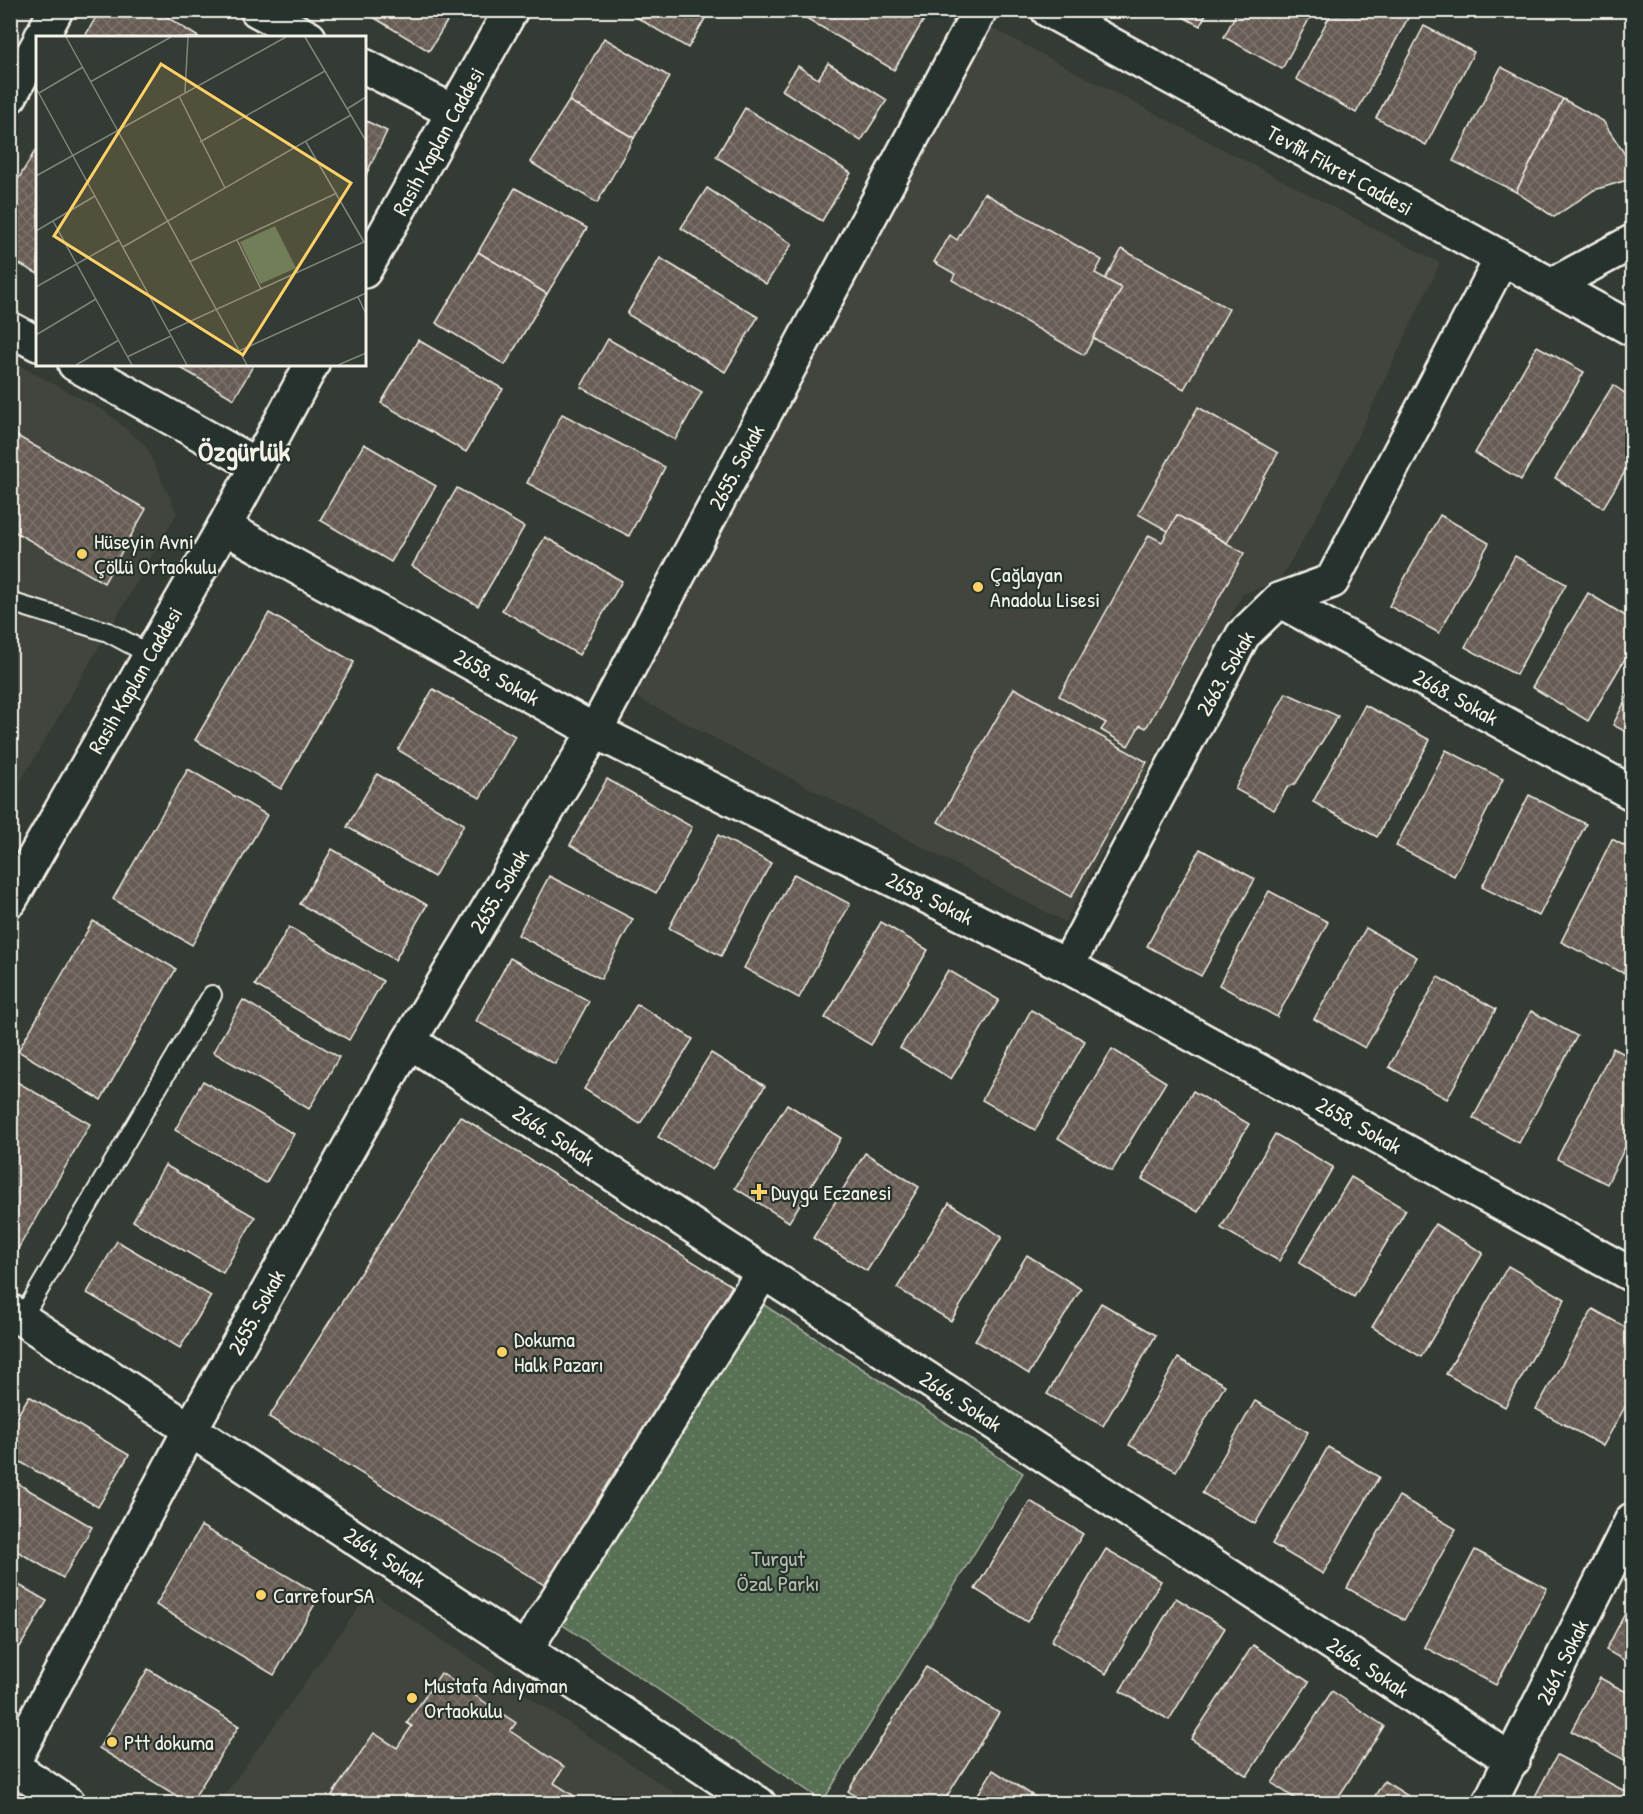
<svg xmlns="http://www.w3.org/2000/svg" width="1643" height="1814" font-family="'Patrick Hand',sans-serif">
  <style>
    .built { fill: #42453d }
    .green { fill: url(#green-dots); stroke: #a6b09e; stroke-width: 1.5 }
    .building { fill: url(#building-cross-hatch); stroke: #f4f1e8; stroke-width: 1.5 }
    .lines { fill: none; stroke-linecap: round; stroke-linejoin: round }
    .lane-casing { stroke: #f4f1e8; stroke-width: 22 }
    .street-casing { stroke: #f4f1e8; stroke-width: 38 }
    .secondary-casing { stroke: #f4f1e8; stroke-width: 38 }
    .lane { stroke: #26332d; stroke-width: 18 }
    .street { stroke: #26332d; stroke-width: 33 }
    .secondary { stroke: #26332d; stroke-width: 33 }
    .poi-dot { fill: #ffd166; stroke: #26332d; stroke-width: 2 }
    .labels { text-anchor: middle; stroke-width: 4.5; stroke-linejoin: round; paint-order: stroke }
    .street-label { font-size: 22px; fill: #f4f1e8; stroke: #26332d }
    .poi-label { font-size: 22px; fill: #f4f1e8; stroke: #26332d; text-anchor: start }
    .park-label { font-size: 22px; fill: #b6bdad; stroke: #26332d }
    .district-label { font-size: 28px; font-weight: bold; fill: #f4f1e8; stroke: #26332d }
    .inset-road { fill: none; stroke: #80847c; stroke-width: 1.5 }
    .view { fill: #ffd166; fill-opacity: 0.15; stroke: #ffd166; stroke-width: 3 }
    .inset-edge { fill: none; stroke: #f4f1e8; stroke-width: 3 }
  </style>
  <defs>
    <pattern id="green-dots" width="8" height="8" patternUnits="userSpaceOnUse" patternTransform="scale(1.5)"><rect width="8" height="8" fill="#597055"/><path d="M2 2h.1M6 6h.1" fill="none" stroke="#71856d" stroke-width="1.8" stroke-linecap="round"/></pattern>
    <pattern id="building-cross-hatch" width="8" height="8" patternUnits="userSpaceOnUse" patternTransform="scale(1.5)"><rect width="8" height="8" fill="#665b52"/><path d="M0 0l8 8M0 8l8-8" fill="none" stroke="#7c736b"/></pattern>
  </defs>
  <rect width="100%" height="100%" fill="#333b34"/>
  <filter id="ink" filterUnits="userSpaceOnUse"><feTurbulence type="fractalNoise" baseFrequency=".0167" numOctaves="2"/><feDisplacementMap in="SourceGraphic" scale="12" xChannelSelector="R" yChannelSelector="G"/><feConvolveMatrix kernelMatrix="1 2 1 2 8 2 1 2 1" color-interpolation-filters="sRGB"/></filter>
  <g filter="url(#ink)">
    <!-- built -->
    <g class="built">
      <polygon points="992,28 1440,263 1337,480 1280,580 1243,594 1065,922 636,697 869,252"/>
      <polygon points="11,361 106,412 146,446 177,513 11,798"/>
      <polygon points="370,1592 690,1803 218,1804"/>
    </g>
    <!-- green -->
    <polygon class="green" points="761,1303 1023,1473 823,1801 557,1621"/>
    <!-- building -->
    <g class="building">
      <polygon points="100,10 156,10 200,38 84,38"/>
      <polygon points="370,10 454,10 429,51 368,14"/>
      <polygon points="624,10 710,10 688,48"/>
      <polygon points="804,10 912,10 925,18 894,70 801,15"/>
      <polygon points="1170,10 1208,10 1200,26"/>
      <polygon points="1238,10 1314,10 1282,69 1224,37"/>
      <polygon points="1333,10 1394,10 1408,18 1356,113 1296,79"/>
      <polygon points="1424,26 1474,52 1426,145 1376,118"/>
      <polygon points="604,38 670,77 634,138 569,101"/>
      <polygon points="828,63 887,100 861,141 782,90 798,66 818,79"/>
      <polygon points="1501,67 1563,99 1516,192 1453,161"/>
      <polygon points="1563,99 1603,121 1628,159 1631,179 1594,190 1554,217 1516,192"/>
      <polygon points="569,101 634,138 597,203 530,162"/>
      <polygon points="745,108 851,173 822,221 716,157"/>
      <polygon points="364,120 387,131 364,179"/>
      <polygon points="35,151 38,152 38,274 10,259 10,193"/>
      <polygon points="515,188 587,228 547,294 478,252"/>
      <polygon points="707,188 792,244 766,284 681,228"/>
      <polygon points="984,193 1102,260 1095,273 1122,288 1084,355 952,280 955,274 934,262 950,235 957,240"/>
      <polygon points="1122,249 1229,309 1184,389 1093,338 1122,288 1105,279"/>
      <polygon points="478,252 547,294 505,365 436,323"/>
      <polygon points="660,258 758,317 725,372 627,314"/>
      <polygon points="608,339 702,392 675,440 581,387"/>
      <polygon points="418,340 503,389 466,452 381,403"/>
      <polygon points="1537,346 1584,372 1521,480 1475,453"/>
      <polygon points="174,364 254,364 234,399"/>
      <polygon points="1613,385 1632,398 1632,460 1603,508 1555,478"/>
      <polygon points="1198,407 1278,453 1227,543 1177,515 1168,531 1138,514"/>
      <polygon points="562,414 665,467 629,536 527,483"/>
      <polygon points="10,432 146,509 104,583 10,529"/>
      <polygon points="364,444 436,486 391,562 320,520"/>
      <polygon points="457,488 524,527 478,606 412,566"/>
      <polygon points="1177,515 1244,553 1146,728 1140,725 1128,746 1101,730 1106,723 1059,696 1149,535 1162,542"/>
      <polygon points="1440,515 1489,543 1439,633 1389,606"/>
      <polygon points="545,537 622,581 579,655 502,610"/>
      <polygon points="1515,556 1566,584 1516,675 1465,647"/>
      <polygon points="1588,593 1632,620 1632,647 1588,721 1532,687"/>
      <polygon points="269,613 354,662 281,789 195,740"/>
      <polygon points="1632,687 1632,735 1613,725"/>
      <polygon points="1014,688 1147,762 1071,897 938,822"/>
      <polygon points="433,689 515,736 480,798 398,750"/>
      <polygon points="1286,693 1338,716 1296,783 1287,788 1274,810 1235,789"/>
      <polygon points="1365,705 1430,740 1377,837 1313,802"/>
      <polygon points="1446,750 1503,779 1454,876 1396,846"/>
      <polygon points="188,769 267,815 192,945 113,899"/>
      <polygon points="377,774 464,824 434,877 347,827"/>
      <polygon points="607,779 692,827 656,893 570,845"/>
      <polygon points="1529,795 1586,824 1539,916 1482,887"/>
      <polygon points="718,835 771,863 721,956 669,928"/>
      <polygon points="1612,839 1632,850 1632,953 1623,973 1561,942"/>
      <polygon points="332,849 427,905 395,960 300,904"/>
      <polygon points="1200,849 1255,879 1201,976 1147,946"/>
      <polygon points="794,874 850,904 799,998 744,968"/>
      <polygon points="549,876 633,919 601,979 518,935"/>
      <polygon points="1269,891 1328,922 1277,1017 1219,985"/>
      <polygon points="93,921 176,969 101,1100 18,1051"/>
      <polygon points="881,922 928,950 871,1045 825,1018"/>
      <polygon points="289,927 383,981 349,1040 255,985"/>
      <polygon points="1366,928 1417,957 1365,1048 1314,1019"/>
      <polygon points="510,958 589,1001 555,1064 476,1021"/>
      <polygon points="948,970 999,1000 951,1079 900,1048"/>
      <polygon points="1438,977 1496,1009 1447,1099 1389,1067"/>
      <polygon points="243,1000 339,1057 309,1109 213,1052"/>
      <polygon points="637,1004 693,1039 640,1124 584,1089"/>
      <polygon points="1031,1010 1085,1041 1035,1130 982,1100"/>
      <polygon points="1531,1011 1577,1036 1519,1143 1473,1118"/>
      <polygon points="1613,1048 1632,1058 1632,1133 1607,1184 1557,1159"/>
      <polygon points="1112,1049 1166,1082 1112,1171 1058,1138"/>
      <polygon points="711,1053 765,1086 712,1170 658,1137"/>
      <polygon points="10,1078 90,1124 11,1261 10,1261"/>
      <polygon points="203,1081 294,1134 266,1183 175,1130"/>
      <polygon points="1193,1091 1249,1124 1198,1212 1142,1179"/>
      <polygon points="787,1104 841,1138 789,1222 735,1188"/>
      <polygon points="460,1116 732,1286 554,1591 269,1417"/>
      <polygon points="1275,1134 1333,1167 1279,1261 1221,1228"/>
      <polygon points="865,1153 919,1187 867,1271 813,1238"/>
      <polygon points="165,1165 255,1217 223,1273 133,1221"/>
      <polygon points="1351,1177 1406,1210 1354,1297 1299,1263"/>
      <polygon points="949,1203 1002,1237 951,1321 897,1288"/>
      <polygon points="1435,1224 1483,1253 1421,1357 1372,1327"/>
      <polygon points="117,1241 211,1296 180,1348 87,1293"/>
      <polygon points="1027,1255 1081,1289 1029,1374 975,1340"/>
      <polygon points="1508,1266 1565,1299 1505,1407 1446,1374"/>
      <polygon points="1101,1303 1156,1335 1103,1426 1047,1394"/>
      <polygon points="1593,1309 1632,1331 1632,1394 1603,1446 1536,1409"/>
      <polygon points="1178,1358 1225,1385 1176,1471 1129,1445"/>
      <polygon points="29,1396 129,1455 98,1507 10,1456 10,1428"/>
      <polygon points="1255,1401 1308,1432 1255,1524 1202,1493"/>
      <polygon points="1328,1447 1379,1477 1323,1574 1272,1544"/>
      <polygon points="10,1479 92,1527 63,1578 10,1547"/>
      <polygon points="1399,1496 1456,1529 1404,1620 1347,1588"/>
      <polygon points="1030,1501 1083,1534 1027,1622 975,1589"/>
      <polygon points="201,1526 320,1595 274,1675 156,1605"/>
      <polygon points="1106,1549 1161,1581 1106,1674 1051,1641"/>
      <polygon points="1475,1550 1547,1588 1496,1685 1424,1647"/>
      <polygon points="10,1580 47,1601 20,1647 10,1641"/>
      <polygon points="1176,1598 1225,1628 1169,1720 1120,1691"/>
      <polygon points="1632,1600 1632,1665 1606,1650"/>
      <polygon points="1253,1645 1309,1682 1247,1776 1191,1739"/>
      <polygon points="926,1667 999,1713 942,1804 867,1804 848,1791"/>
      <polygon points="148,1669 239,1726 190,1804 99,1748"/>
      <polygon points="441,1673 516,1723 510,1731 564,1767 554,1783 579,1799 577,1804 420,1804 406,1794 399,1804 345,1804 332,1795 374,1733 397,1748 412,1726 407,1723"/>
      <polygon points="1600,1678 1632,1695 1632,1764 1571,1731"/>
      <polygon points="1332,1691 1384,1726 1334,1804 1303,1804 1272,1783"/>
      <polygon points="1557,1755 1632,1795 1632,1804 1531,1804"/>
      <polygon points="993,1770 1046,1804 972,1804"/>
      <polygon points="1384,1781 1421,1804 1370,1804"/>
    </g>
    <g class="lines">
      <!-- lane casing -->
      <g class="lane-casing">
        <g id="lane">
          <polyline points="10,602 108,632 149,654"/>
          <polyline points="22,1318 212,995"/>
        </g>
      </g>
      <!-- street casing -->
      <g class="street-casing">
        <g id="street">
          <polyline points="257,10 309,38"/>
          <polyline points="41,38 56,10"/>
          <polyline points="364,66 454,112"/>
          <polyline points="10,96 38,45"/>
          <polyline points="1554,284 1632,242"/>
          <polyline points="10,329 38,344"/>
          <polyline points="75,364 256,465"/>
          <polyline points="224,527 595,731 1067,966 1632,1275"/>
          <polyline points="1279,600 1632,793"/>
          <polyline points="1067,966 1243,635 1279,600 1332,581 1502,258"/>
          <polyline points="409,1041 1513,1761"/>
          <polyline points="10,1311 759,1804"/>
          <polyline points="525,1650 763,1272"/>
          <polyline points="12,1766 69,1804"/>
          <polyline points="10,1768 190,1430 409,1041 595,731 980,10"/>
          <polyline points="1489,1804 1632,1520"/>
        </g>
      </g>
      <!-- secondary casing -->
      <g class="secondary-casing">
        <g id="secondary">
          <polyline points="1048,10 1632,329"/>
          <polyline points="364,271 511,10"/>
          <polyline points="10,900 224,527 312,364"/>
        </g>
      </g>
      <!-- lane -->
      <use href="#lane" class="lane"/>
      <!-- street -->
      <use href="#street" class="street"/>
      <!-- secondary -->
      <use href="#secondary" class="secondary"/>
    </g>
  </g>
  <!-- markers -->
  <g class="poi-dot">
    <circle cx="82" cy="554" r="6"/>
    <circle cx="978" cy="587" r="6"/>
    <path d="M756 1183h6v6h6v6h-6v6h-6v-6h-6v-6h6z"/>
    <circle cx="502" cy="1352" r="6"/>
    <circle cx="261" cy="1595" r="6"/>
    <circle cx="412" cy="1698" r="6"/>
    <circle cx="112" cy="1742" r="6"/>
  </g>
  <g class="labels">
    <!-- street labels -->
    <g class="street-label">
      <text transform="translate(438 141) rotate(-61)" y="8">Rasih Kaplan Caddesi</text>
      <text transform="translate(1340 170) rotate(29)" y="8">Tevfik Fikret Caddesi</text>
      <text transform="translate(736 467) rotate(-62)" y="8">2655. Sokak</text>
      <text transform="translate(1225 673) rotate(-60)" y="8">2663. Sokak</text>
      <text transform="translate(497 677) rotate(29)" y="8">2658. Sokak</text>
      <text transform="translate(135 680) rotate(-60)" y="8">Rasih Kaplan Caddesi</text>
      <text transform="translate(1456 697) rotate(29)" y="8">2668. Sokak</text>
      <text transform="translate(499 891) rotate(-59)" y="8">2655. Sokak</text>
      <text transform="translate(930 898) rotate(26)" y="8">2658. Sokak</text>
      <text transform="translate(1359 1125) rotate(29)" y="8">2658. Sokak</text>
      <text transform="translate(554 1135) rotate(33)" y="8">2666. Sokak</text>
      <text transform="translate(256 1312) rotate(-61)" y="8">2655. Sokak</text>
      <text transform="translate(961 1401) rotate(33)" y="8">2666. Sokak</text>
      <text transform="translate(385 1557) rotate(33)" y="8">2664. Sokak</text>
      <text transform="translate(1562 1662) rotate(-64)" y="8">2661. Sokak</text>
      <text transform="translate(1368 1667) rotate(33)" y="8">2666. Sokak</text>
    </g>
    <!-- poi labels -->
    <g class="poi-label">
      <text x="94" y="549">Hüseyin Avni<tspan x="94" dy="25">Çöllü Ortaokulu</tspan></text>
      <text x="990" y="582">Çağlayan<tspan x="990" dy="25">Anadolu Lisesi</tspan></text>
      <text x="771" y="1200">Duygu Eczanesi</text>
      <text x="514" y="1347">Dokuma<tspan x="514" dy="25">Halk Pazarı</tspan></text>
      <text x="273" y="1603">CarrefourSA</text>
      <text x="424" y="1693">Mustafa Adıyaman<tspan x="424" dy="25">Ortaokulu</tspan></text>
      <text x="124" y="1750">Ptt dokuma</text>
    </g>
    <!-- park labels -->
    <g class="park-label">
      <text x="778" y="1566">Turgut<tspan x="778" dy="25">Özal Parkı</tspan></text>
    </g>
    <!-- district labels -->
    <g class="district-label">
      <text x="244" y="461">Özgürlük</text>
    </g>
  </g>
  <!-- overview -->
  <g transform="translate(36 36)">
    <rect width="330" height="330" fill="#333b34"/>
    <path d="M239,190L260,232L224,248L204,206Z" fill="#597055"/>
    <path class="inset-road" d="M30,1L211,329M269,1L330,105M54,46L135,1M0,52L151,329M149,56L152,1M3,57L47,31M143,60L189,152M311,73L330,61M164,106L289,35M270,106L328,206M0,140L250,1M17,185L96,329M0,195L59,160M201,204L225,253M87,211L315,79M153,226L301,157M0,251L83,204M322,261L330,278M133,295L330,205M0,299L60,263M203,315L330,257M91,321L135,300M40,329L83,304M302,329L330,317"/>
    <path class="view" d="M125,28L315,147L207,319L18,200Z"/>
    <rect width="330" height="330" class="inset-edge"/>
  </g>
  <!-- margin -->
  <rect width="1643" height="1814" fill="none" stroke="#26332d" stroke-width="36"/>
  <rect x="18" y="18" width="1607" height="1778" fill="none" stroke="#f4f1e8" stroke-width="2" filter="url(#ink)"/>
</svg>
